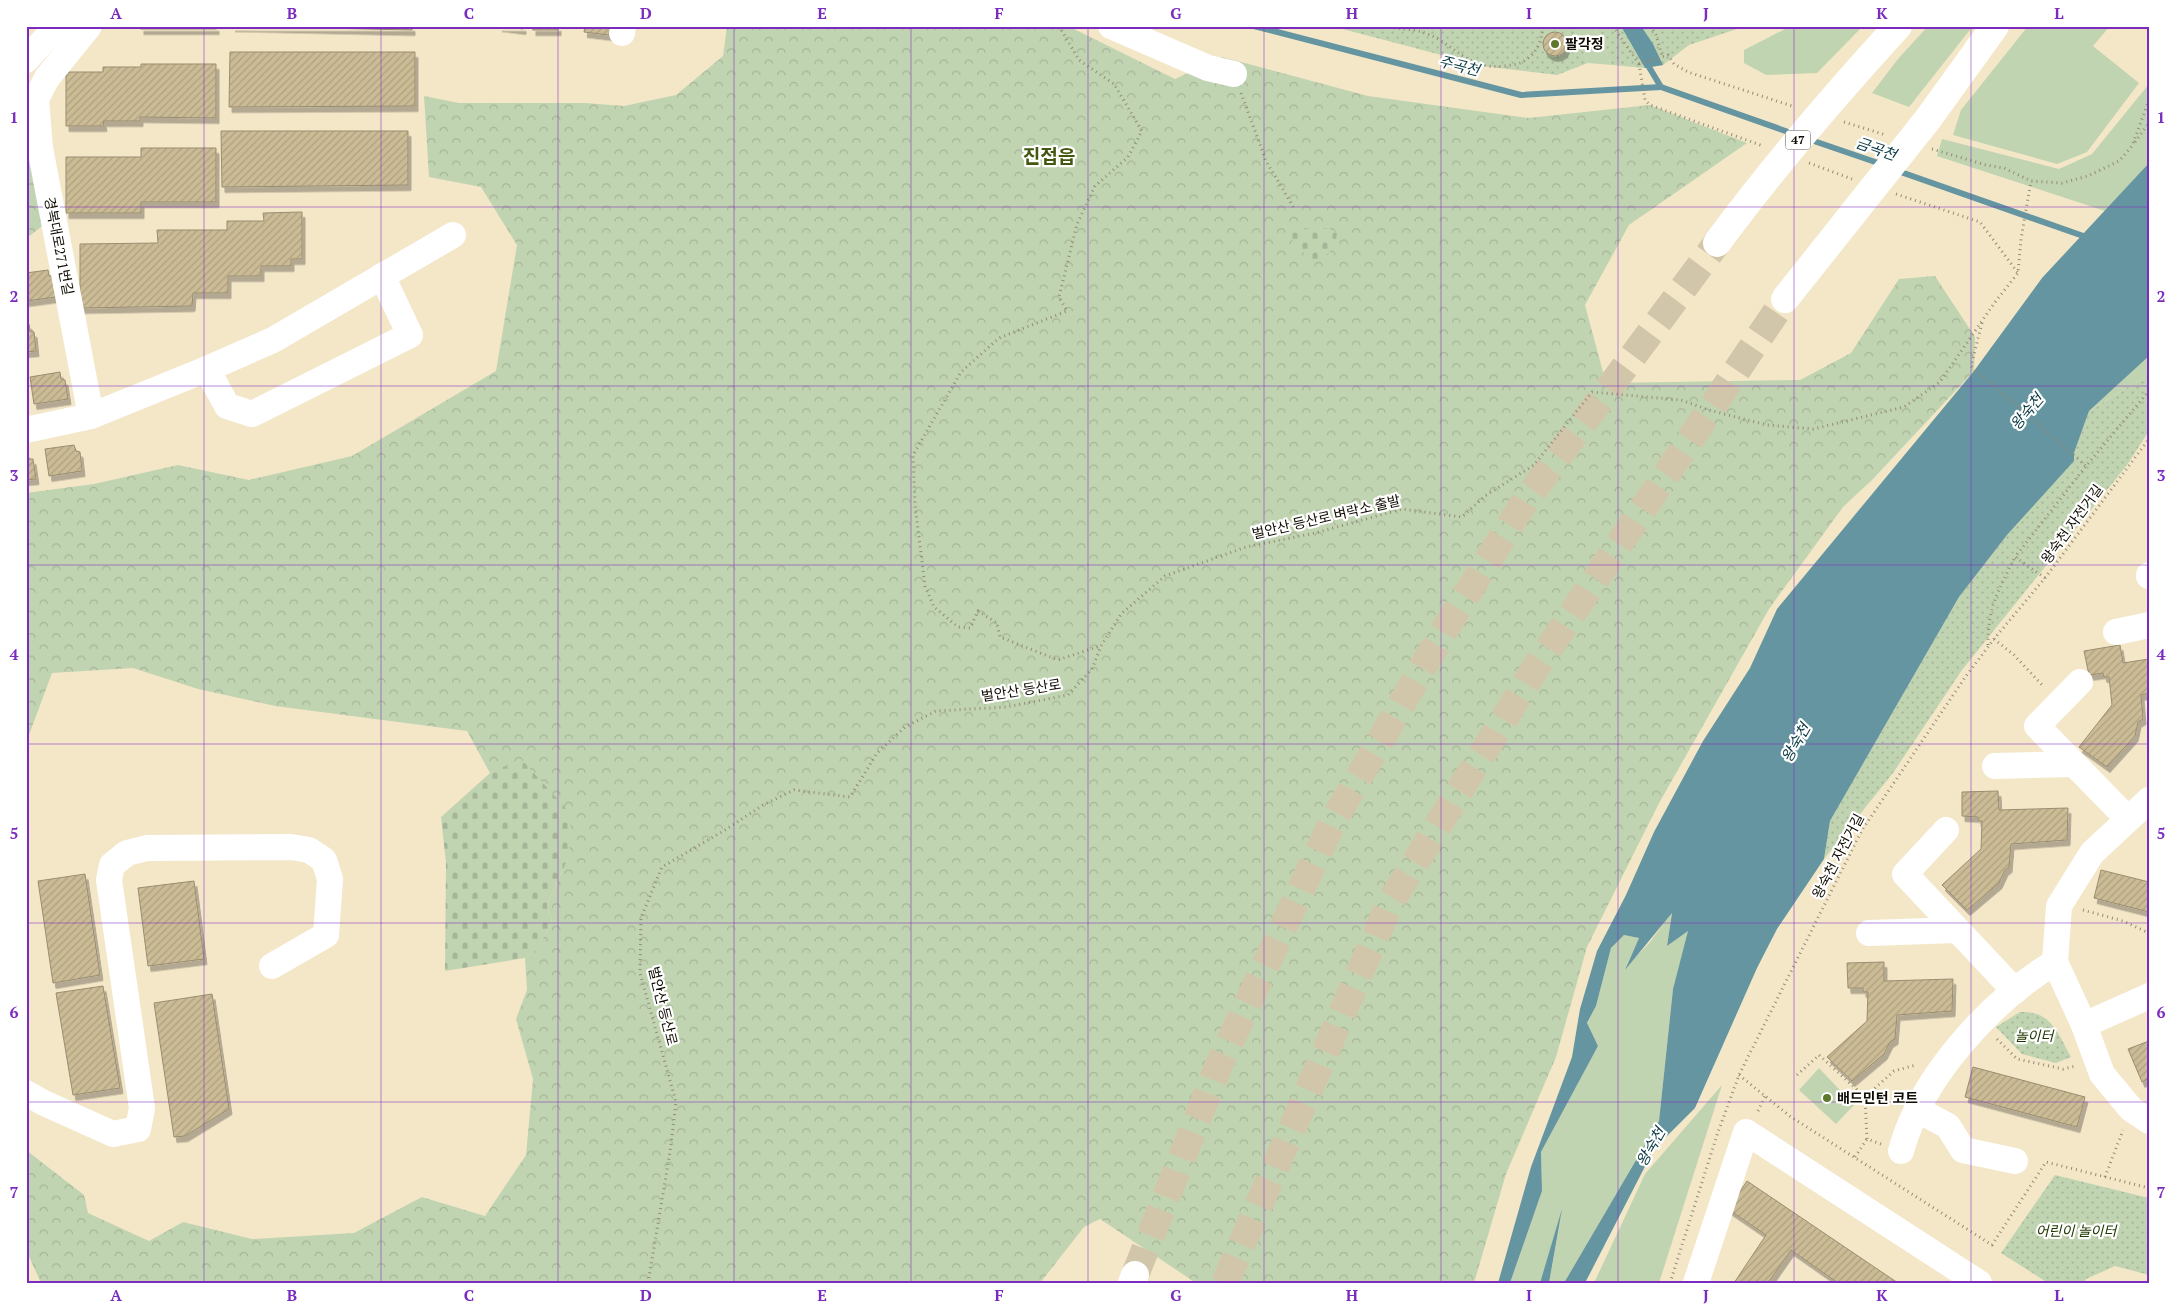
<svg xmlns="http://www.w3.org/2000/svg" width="2175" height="1309" font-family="'PT Serif','Noto Sans KR',serif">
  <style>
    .grass { fill: #c1d4b1 }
    .forest { fill: url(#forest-crowns); fill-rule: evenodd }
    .cemetery { fill: url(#cemetery-stones) }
    .park { fill: url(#park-dots) }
    .water { fill: #6595a0 }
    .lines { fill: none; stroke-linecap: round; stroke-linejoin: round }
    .stream { stroke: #6595a0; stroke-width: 6 }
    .building { fill: url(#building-hatch); stroke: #998d71; filter: url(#shadow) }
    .highway-tunnel { stroke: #d2c6aa; stroke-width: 28; stroke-dasharray: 28 14; stroke-linecap: butt }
    .path { stroke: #948b75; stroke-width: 3; stroke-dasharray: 1 4; stroke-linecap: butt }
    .minor { stroke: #fff; stroke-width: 26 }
    .highway { stroke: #fff; stroke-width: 28 }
    .grid { fill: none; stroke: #7b2cbf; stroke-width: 1; stroke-opacity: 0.55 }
    .poi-dot { fill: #5e772a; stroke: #fff; stroke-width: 2 }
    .labels { text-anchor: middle; stroke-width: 4.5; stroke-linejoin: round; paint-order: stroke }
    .shield { fill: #fff; stroke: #58554f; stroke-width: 1 }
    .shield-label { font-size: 12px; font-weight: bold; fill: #100c03 }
    .poi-label { font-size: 14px; font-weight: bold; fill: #100c03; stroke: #fff; text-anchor: start }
    .street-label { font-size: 14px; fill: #100c03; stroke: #fff }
    .park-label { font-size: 14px; font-style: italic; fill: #203801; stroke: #fff }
    .water-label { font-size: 15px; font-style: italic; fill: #0b3a43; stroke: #fff }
    .district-label { font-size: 19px; font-weight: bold; fill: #42580e; stroke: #fff }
    .neatline { fill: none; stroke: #7b2cbf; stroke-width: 2 }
    .grid-label { font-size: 16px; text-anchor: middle; font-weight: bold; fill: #7b2cbf }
  </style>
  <defs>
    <pattern id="forest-crowns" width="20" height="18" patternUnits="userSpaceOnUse" patternTransform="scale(1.25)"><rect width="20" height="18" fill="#c1d4b1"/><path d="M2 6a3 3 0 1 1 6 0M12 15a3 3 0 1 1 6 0" fill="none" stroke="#a5b597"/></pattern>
    <pattern id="cemetery-stones" width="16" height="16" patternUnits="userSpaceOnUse" patternTransform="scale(1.25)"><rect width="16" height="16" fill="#c1d4b1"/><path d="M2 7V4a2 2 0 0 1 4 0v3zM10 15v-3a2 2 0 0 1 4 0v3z" fill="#a5b597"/></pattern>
    <pattern id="park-dots" width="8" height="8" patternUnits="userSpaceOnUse" patternTransform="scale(1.25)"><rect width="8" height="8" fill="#c1d4b1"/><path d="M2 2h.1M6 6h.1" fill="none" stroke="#a5b597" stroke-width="1.8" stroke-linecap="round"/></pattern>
    <pattern id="building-hatch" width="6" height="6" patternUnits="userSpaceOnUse" patternTransform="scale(1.25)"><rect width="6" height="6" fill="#ccbc96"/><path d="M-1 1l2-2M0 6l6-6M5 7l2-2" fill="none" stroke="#aea080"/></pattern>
    <filter id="shadow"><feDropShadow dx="3" dy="5.5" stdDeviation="0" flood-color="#0004"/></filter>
  </defs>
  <rect width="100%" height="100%" fill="#f4e7c8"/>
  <!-- grass -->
  <g class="grass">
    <polygon points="1573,26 1594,26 1612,65 1588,63"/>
    <polygon points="1791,26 1863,26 1817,73 1766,75 1744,63 1744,50"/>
    <polygon points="1928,26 1973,26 1909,107 1872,93 1898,59"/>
    <polygon points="2028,26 2110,26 2093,46 2139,83 2087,152 2057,164 1953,135 1961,110"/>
    <polygon points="2149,84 2149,163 2105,211 1937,156 1942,139 2059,169 2092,154"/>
    <polygon points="2149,356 2149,376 2145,376 2089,411"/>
    <polygon points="1672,912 1667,946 1689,930 1673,989 1659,1121 1564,1283 1549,1283 1561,1215 1540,1283 1510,1283 1542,1191 1541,1152 1598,1046 1587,1024 1596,1006 1611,948 1624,935 1639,938 1626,967 1650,942"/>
    <polygon points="1819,1068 1854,1105 1836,1124 1799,1090"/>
    <polygon points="1722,1085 1659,1283 1594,1283 1645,1174"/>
  </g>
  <!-- forest -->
  <g class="forest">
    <path d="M727,26H1068L1175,79L1222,57L1368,96L1528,118L1650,105L1747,143L1629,225L1585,305L1606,383L1800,380L1851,353L1899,279L1935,276L1975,337L1974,371L1872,480L1843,507L1769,609L1658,805L1587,947L1556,1057L1506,1174L1474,1283H1196L1100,1219L1084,1227L1040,1283H41L26,1250V1150L84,1195L88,1213L149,1241L183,1222L252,1239L354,1233L422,1197L485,1216L526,1155L533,1079L516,1019L527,990L525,958L537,948L552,922L547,905L569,856L521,760L490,773L467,731L275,706L198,689L133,668L52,673L26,743V493L94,484L178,465L249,480L352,456L496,371L517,245L481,187L429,177L424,96L459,103H585L624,106L676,95L723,56ZM1329,228L1305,255L1317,229Z"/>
    <polygon points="26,133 45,224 28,237 26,243"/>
  </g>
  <!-- cemetery -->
  <g class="cemetery">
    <path d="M1329,228L1337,233C1335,249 1329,257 1313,260L1294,245L1291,234L1295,230Z"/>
    <polygon points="521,759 571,814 569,856 547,905 552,922 537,949 525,958 445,971 446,863 441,817 490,773"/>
  </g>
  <!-- park -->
  <g class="park">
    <polygon points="1331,26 1573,26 1588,63 1557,75 1483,66"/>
    <polygon points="1594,26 1746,26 1689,45 1663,65 1645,68 1612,65"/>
    <polygon points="2145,376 2149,376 2149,431 2127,465 1962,670 1893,773 1824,859 1830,821 1959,597 2007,535 2074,461 2074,453 2089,411"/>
    <path d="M2020,1012C2052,1011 2057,1032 2071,1057L2056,1063L2022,1054L1996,1027Z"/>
    <polygon points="2055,1175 2149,1198 2149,1275 2115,1266 2086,1279 2084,1283 2048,1283 2001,1253"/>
  </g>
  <!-- water -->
  <g class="water">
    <polygon points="1621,26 1641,26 1653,44 1663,65 1645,68"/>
    <polygon points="2149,163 2149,356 2089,411 2074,453 2074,461 2007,535 1959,597 1830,821 1824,859 1777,929 1757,968 1695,1108 1654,1149 1585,1283 1564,1283 1659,1121 1673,989 1688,931 1667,946 1672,913 1625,970 1639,938 1624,935 1611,948 1596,1006 1587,1023 1598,1046 1541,1152 1542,1191 1510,1283 1498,1283 1531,1167 1572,1057 1580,1009 1597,951 1626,895 1654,832 1703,741 1750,668 1777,609 1974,371 2042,278"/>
    <polygon points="1562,1209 1549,1283 1540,1283"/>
  </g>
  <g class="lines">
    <!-- stream -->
    <g class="stream">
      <polyline points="1254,26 1521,95 1661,87"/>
      <polyline points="1646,62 1661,87 1794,134"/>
      <polyline points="1808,139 1884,165"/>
      <polyline points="1895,170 2089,238"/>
    </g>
  </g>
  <!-- building -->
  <g class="building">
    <rect x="141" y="26" width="75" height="3"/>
    <polygon points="232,26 412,26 412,30"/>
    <polygon points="499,26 523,26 523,29"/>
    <rect x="533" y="26" width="25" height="4"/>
    <polygon points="585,26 610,26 609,35 584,32"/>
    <circle cx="1555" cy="44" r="12"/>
    <polygon points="230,52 415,52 415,106 229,107"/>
    <polygon points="141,64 216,64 216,118 140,117 140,121 103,121 104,126 66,126 66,72 103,72 103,67 141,67"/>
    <polygon points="221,131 408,131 408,185 222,187"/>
    <polygon points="141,148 216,148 216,202 141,202 141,213 66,213 66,157 141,157"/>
    <polygon points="302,212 302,259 291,259 291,266 261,266 261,276 228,276 228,293 193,293 192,306 80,308 80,244 158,243 157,230 227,230 227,221 264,221 263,213"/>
    <polygon points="48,270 49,276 53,277 56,297 26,301 26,273"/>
    <polygon points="26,324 29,324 30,331 34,332 36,351 26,352"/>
    <polygon points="60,372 61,379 65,380 68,399 34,404 30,377"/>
    <polygon points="74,445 76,451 80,452 82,471 49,476 45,449"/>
    <polygon points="26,452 29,459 33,459 36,479 26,480"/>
    <polygon points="2120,645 2123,663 2149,659 2149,693 2141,695 2143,719 2138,722 2135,736 2107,767 2079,747 2112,705 2109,677 2104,677 2103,673 2089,675 2084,651"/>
    <polygon points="1998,791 1999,810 2068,808 2067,840 2011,844 2009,867 2005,870 1999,883 1967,910 1942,885 1981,849 1982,821 1978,821 1978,817 1962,816 1962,792"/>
    <polygon points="2101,870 2149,882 2149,912 2094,898"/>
    <polygon points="85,874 100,975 53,983 38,881"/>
    <polygon points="194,881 204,959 148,966 138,888"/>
    <polygon points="1884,962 1884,981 1953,979 1952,1011 1897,1015 1895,1039 1890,1042 1884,1054 1852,1081 1827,1057 1867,1021 1868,992 1863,992 1863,988 1848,988 1847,963"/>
    <polygon points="103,986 120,1088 73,1095 56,993"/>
    <polygon points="212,994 229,1109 185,1136 174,1137 154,1003"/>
    <polygon points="2149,1041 2149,1078 2142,1082 2128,1049"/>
    <polygon points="1973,1067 2085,1097 2077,1127 1965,1097"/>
    <polygon points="1747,1181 1898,1283 1838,1283 1791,1250 1768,1283 1734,1283 1766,1235 1728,1209"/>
  </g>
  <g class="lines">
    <!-- highway-tunnel -->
    <g class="highway-tunnel">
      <polyline points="1135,1275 1218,1067 1331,825 1445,629 1525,501 1717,243"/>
      <polyline points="1225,1283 1390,903 1538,664 1785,299"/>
    </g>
    <!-- path -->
    <g class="path">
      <polyline points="1059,26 1079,60 1114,84 1142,131 1128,157 1095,186 1077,224 1059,297 1067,311 999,338 961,372 913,455 915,505 925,586 934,607 958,627 970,628 978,611 997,623 1000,637 1058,660 1100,646"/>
      <path d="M1384,26C1397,29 1412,29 1422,32C1455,42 1465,71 1505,66C1513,65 1521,64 1527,59C1537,52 1543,39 1542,26"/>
      <polyline points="1613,26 1639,64"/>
      <polyline points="1650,26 1656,35 1662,56"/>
      <polyline points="1639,64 1668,55 1674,64 1688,72 1795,107"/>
      <polyline points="1639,64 1645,100 1650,105 1763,146"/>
      <polyline points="1241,93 1266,161 1294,208"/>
      <polyline points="1844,122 1886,135"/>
      <polyline points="2135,142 2149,123"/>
      <polyline points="1932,149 1986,165 2004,168 2031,181 2062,183 2088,176 2119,161 2132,146 2149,100"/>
      <polyline points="1809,163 1852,179"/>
      <polyline points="1896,194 1980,222 2018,273 2021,239 2031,181"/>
      <polyline points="1982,323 1971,366 2086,466"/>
      <polyline points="2045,578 2015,557 2086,466 2149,391"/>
      <polyline points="1994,639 2014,655 2044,687"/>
      <path d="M1988,645C1988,605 1998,592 2015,557"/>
      <polyline points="2083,910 2123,921 2149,933"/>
      <polyline points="1997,1039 2017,1059 2063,1069 2076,1066"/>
      <polyline points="1739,1075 1791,1117 1992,1245 2046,1162 2149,1188"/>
      <polyline points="1797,1075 1819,1055 1865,1097"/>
      <polyline points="1758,1111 1765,1096"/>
      <polyline points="1881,1144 1867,1139 1865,1097 1894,1071 1916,1065"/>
      <polyline points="1855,1157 1867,1139"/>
      <polyline points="2105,1177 2123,1130"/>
      <polyline points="648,1283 670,1152 676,1102 640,973 641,918 662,867 725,830 763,805 794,790 850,797 877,753 905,727 936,711 1006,707 1068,695 1092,669 1101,646 1121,614 1165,576 1246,547 1315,533 1402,509 1462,517 1485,496 1534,465 1592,392 1681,400 1709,410 1767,425 1813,429 1904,407 1940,382 1995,302 2018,273"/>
      <polyline points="1670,1283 1717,1135 1739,1075 1862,830 1966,676 1994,639 2045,578 2149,439"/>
    </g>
    <!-- minor -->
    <g class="minor">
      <polyline points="1111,26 1208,68 1234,74"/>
      <polyline points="622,33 623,26"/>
      <polyline points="26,60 57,26"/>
      <polyline points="207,369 227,406 252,414 410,335 382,276"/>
      <polyline points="91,416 207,369 273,340 453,235"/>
      <polyline points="26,430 91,416 40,148 36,99 47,78 89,26"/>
      <polyline points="2149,575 2149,576"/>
      <polyline points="2116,632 2149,625"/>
      <polyline points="2080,682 2037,726 2128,819"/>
      <polyline points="1995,766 2074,764"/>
      <polyline points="2149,800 2092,853 2059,906 2055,962 2084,1025 2102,1074 2131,1109 2149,1121"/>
      <polyline points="1946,830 1905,874 2015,991"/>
      <polyline points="1869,933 1957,930"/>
      <polyline points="2084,1025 2149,996"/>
      <polyline points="26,1093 44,1103 113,1134 138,1129 142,1108 109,880 112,865 127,853 147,848 291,847 309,850 324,860 330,879 326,935 272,966"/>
      <polyline points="1918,1110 1948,1126 1963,1150 2015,1161"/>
      <path d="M1901,1151C1921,1077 1990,1002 2055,962"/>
      <polyline points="1696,1283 1746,1132 1979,1283"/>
    </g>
    <!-- highway -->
    <g class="highway">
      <path d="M1717,243C1773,167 1834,96 1898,26"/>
      <polyline points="1785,299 1928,119 1995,26"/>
      <polyline points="1132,1283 1135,1275"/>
    </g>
  </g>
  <!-- grid -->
  <path class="grid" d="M204,26V1283M381,26V1283M558,26V1283M734,26V1283M911,26V1283M1088,26V1283M1264,26V1283M1441,26V1283M1618,26V1283M1794,26V1283M1971,26V1283M26,207H2149M26,386H2149M26,565H2149M26,744H2149M26,923H2149M26,1102H2149"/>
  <!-- markers -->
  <g class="poi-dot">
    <circle cx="1555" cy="44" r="5"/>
    <circle cx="1827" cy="1098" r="5"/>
  </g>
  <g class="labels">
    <!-- shield labels -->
    <rect class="shield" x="1785.5" y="130.5" width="25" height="19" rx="4"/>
    <g class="shield-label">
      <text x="1798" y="144">47</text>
    </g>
    <!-- poi labels -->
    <g class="poi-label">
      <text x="1565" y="49">팔각정</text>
      <text x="1837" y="1103">배드민턴 코트</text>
    </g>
    <!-- street labels -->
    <g class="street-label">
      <text transform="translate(59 246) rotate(79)" y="5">경복대로271번길</text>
      <text transform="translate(1326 517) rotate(-13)" y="5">벌안산 등산로 벼락소 출발</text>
      <text transform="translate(2072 524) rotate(-54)" y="5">왕숙천 자전거길</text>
      <text transform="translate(1021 690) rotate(-9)" y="5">벌안산 등산로</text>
      <text transform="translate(1838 856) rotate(-62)" y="5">왕숙천 자전거길</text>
      <text transform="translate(663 1006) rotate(76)" y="5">벌안산 등산로</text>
    </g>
    <!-- park labels -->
    <g class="park-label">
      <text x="2034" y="1041">놀이터</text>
      <text x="2076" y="1236">어린이 놀이터</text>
    </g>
    <!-- water labels -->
    <g class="water-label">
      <text transform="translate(1459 66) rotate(14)" y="5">주곡천</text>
      <text transform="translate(1876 149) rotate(19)" y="5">금곡천</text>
      <text transform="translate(2027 412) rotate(-50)" y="5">왕숙천</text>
      <text transform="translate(1796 743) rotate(-60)" y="5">왕숙천</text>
      <text transform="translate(1651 1147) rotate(-60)" y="5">왕숙천</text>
    </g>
    <!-- district labels -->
    <g class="district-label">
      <text x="1049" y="163">진접읍</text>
    </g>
  </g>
  <!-- border -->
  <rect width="2175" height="1309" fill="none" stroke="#ffffff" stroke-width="55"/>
  <rect x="28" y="28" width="2120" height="1254" class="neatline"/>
  <g class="grid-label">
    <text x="116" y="19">A</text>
    <text x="292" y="19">B</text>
    <text x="469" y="19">C</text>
    <text x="646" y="19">D</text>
    <text x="822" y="19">E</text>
    <text x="999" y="19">F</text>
    <text x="1176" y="19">G</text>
    <text x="1352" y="19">H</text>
    <text x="1529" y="19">I</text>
    <text x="1706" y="19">J</text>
    <text x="1882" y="19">K</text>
    <text x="2059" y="19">L</text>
    <text x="14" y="123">1</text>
    <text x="2161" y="123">1</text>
    <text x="14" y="302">2</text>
    <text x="2161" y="302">2</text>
    <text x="14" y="481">3</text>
    <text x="2161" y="481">3</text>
    <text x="14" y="660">4</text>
    <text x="2161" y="660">4</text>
    <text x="14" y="839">5</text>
    <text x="2161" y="839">5</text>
    <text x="14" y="1018">6</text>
    <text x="2161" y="1018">6</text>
    <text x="14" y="1198">7</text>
    <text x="2161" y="1198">7</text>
    <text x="116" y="1301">A</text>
    <text x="292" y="1301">B</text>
    <text x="469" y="1301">C</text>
    <text x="646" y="1301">D</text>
    <text x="822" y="1301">E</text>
    <text x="999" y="1301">F</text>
    <text x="1176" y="1301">G</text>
    <text x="1352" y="1301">H</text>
    <text x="1529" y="1301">I</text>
    <text x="1706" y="1301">J</text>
    <text x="1882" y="1301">K</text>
    <text x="2059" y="1301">L</text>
  </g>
</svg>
